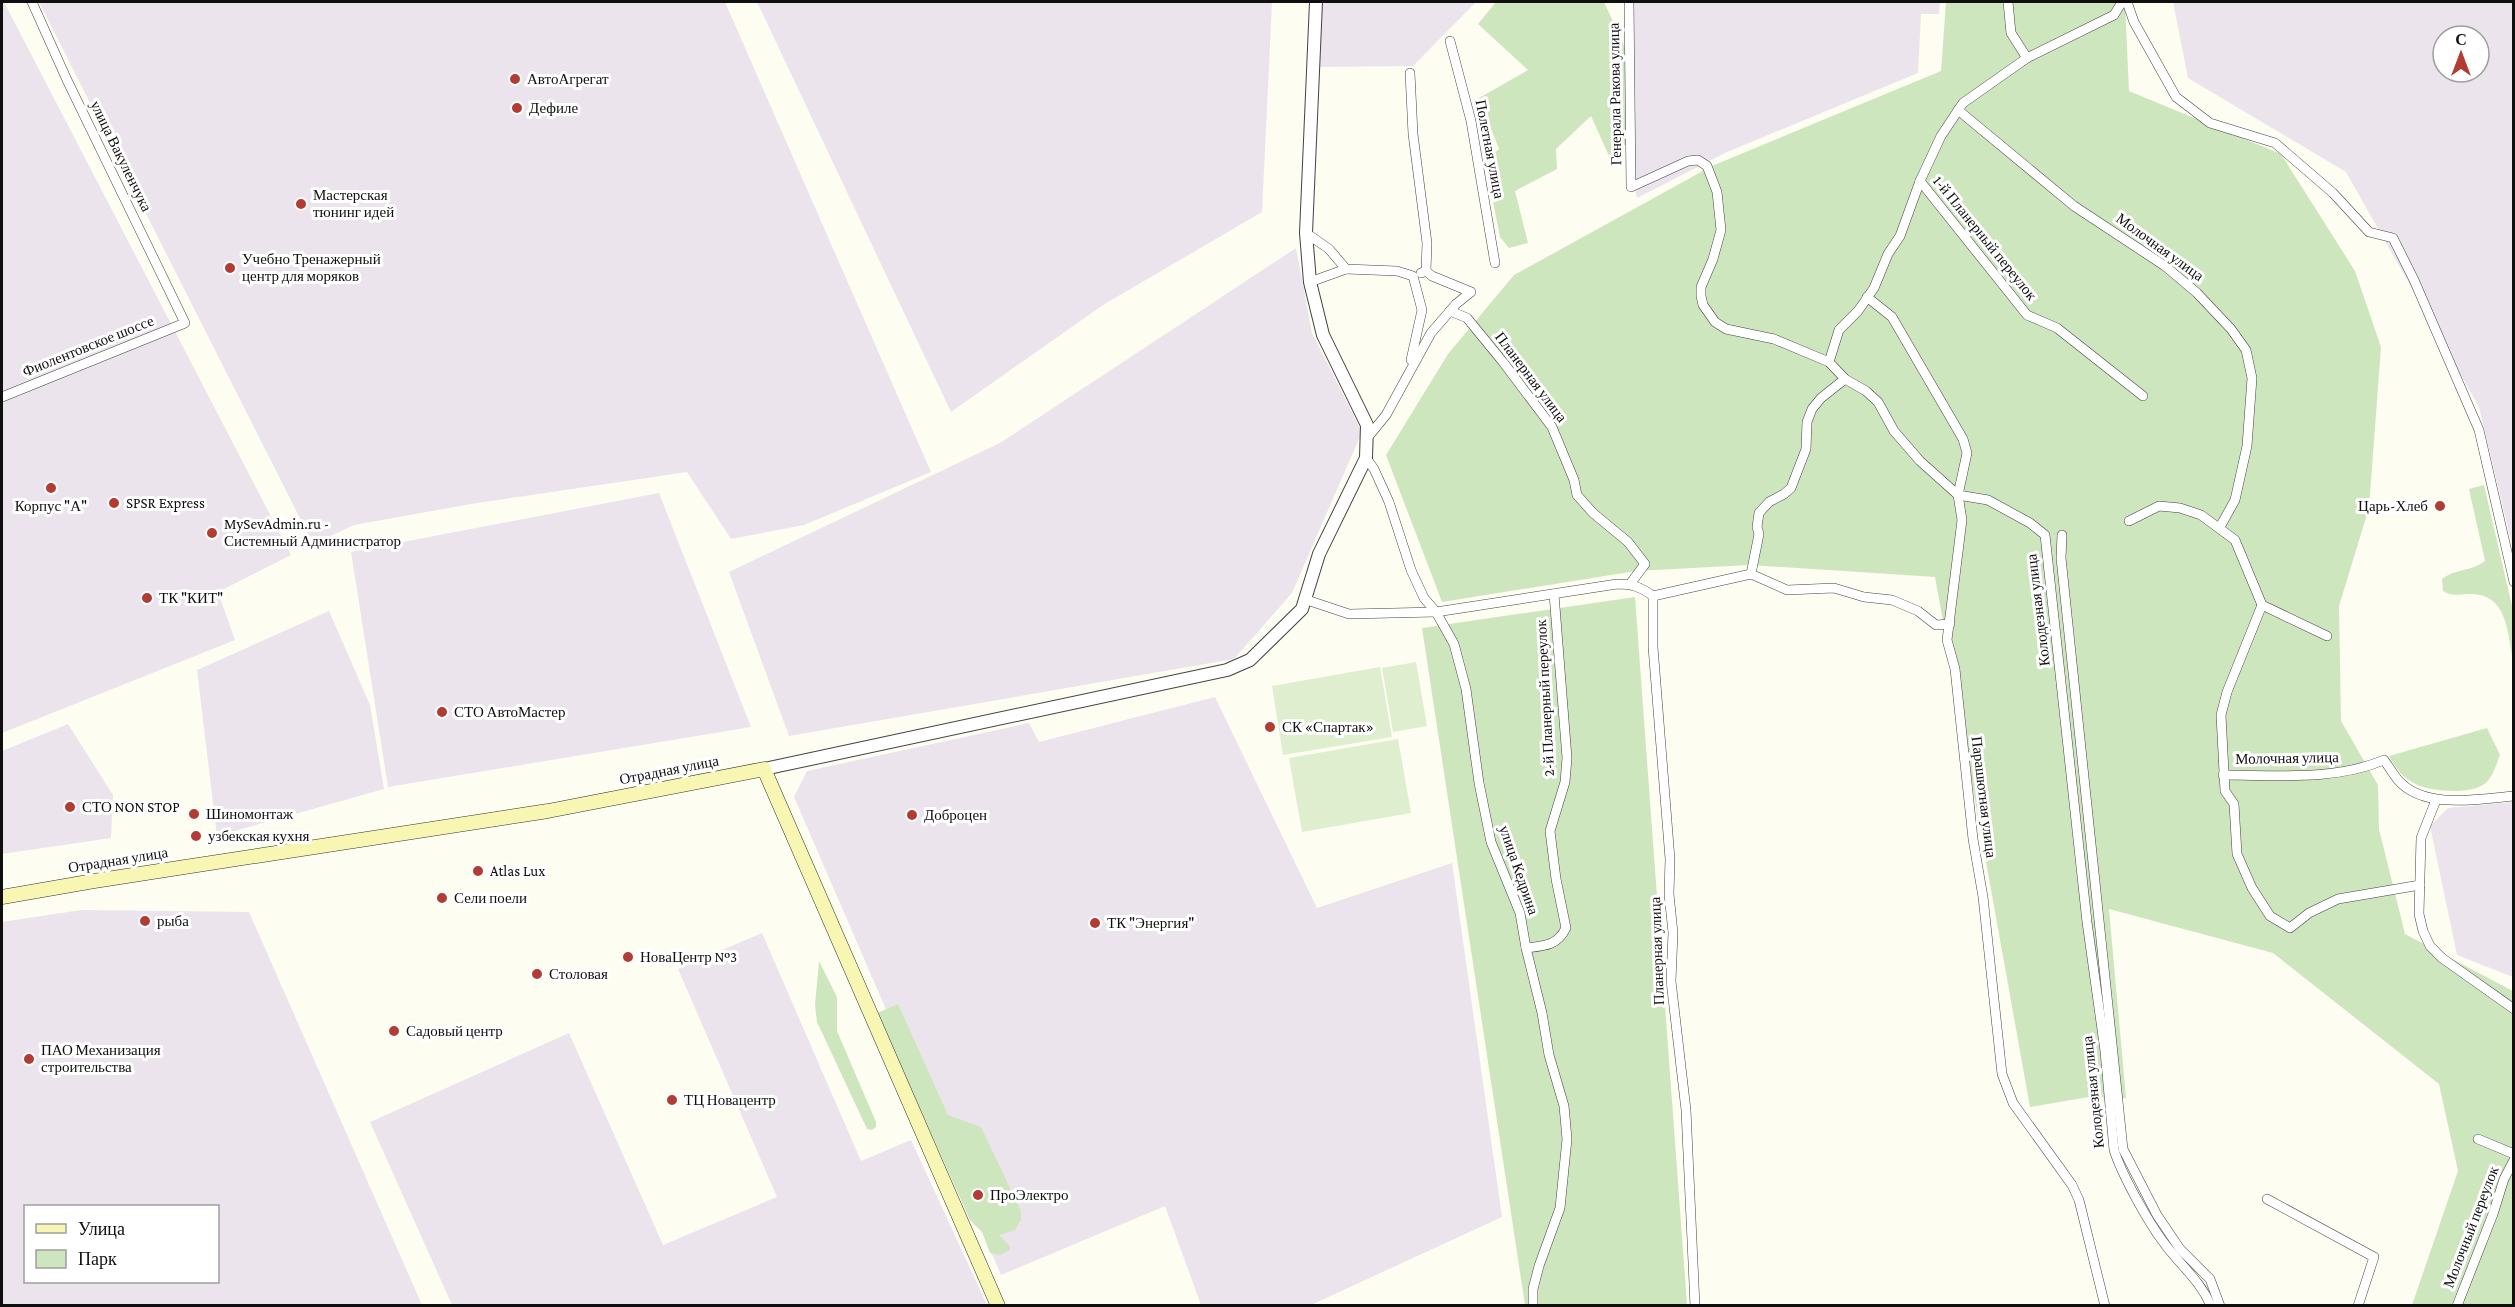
<svg xmlns="http://www.w3.org/2000/svg" width="2515" height="1307" font-family="'Crimson Pro',serif">
  <style>
    .industrial { fill: #ece4ec; fill-rule: evenodd }
    .green { fill: #cee6be }
    .pitch { fill: #dfeecf }
    .lines { fill: none; stroke-linecap: round; stroke-linejoin: round }
    .minor-casing { stroke: #424242; stroke-width: 10 }
    .tertiary-casing { stroke: #424242; stroke-width: 14 }
    .secondary-casing { stroke: #313131; stroke-width: 15 }
    .minor { stroke: #fff; stroke-width: 9 }
    .tertiary { stroke: #fff; stroke-width: 12 }
    .secondary { stroke: #f7f7b3; stroke-width: 14 }
    .poi-dot { fill: #b23c33; stroke: #fff; stroke-width: 2 }
    .labels { text-anchor: middle; stroke-width: 6; stroke-linejoin: round; paint-order: stroke }
    .poi-label { font-size: 15px; fill: #0f0f0f; stroke: #fff; text-anchor: start }
    .street-label { font-size: 15px; fill: #0f0f0f; stroke: #fff }
  </style>
  <rect width="100%" height="100%" fill="#fefdf2"/>
  <!-- industrial -->
  <g class="industrial">
    <polygon points="2,2 4,2 291,555 218,592 235,640 2,733"/>
    <polygon points="39,2 725,2 931,472 804,525 731,539 687,472 471,504 354,525 313,544"/>
    <polygon points="757,2 1272,2 1262,212 1103,305 951,412"/>
    <polygon points="1322,2 1476,2 1413,66 1318,67"/>
    <polygon points="1631,2 1940,2 1939,14 1921,14 1918,73 1727,152 1637,198 1632,176"/>
    <path d="M2173,2H2513V549L2479,407L2346,172L2188,78ZM2443,36H2479V72H2443Z"/>
    <polygon points="1296,248 1312,333 1362,432 1292,593 1234,659 789,736 729,572 1000,443"/>
    <polygon points="659,493 751,727 388,787 351,552"/>
    <polygon points="329,611 370,705 384,789 217,836 197,670"/>
    <polygon points="1215,697 1317,908 1452,863 1502,1217 1311,1305 1201,1305 1165,1206 1001,1275 794,797 807,771 1029,723 1039,742"/>
    <polygon points="68,724 113,795 111,838 2,854 2,751"/>
    <polygon points="2513,802 2513,977 2457,955 2430,826 2448,808"/>
    <path d="M81,910L249,912L422,1305H2V922ZM26,1206H218V1282H26Z"/>
    <polygon points="762,933 861,1161 911,1140 987,1305 452,1305 370,1122 569,1033 663,1245 777,1197 678,969"/>
  </g>
  <!-- green -->
  <g class="green">
    <polygon points="1496,2 1604,2 1628,54 1629,142 1609,156 1591,116 1556,149 1557,169 1515,191 1528,243 1509,248 1500,237 1485,161 1499,149 1479,98 1528,70 1478,24"/>
    <polygon points="1946,2 2125,2 2129,91 2281,154 2355,271 2381,347 2369,508 2339,606 2341,721 2378,785 2379,829 2405,934 2513,991 2513,1305 2412,1305 2458,1171 2439,1084 2273,953 2109,909 2126,1098 2089,1097 2030,1107 1935,577 1749,565 1636,571 1442,602 1386,455 1448,354 1514,275 1712,166 1941,71"/>
    <path d="M2484,485L2513,610V659C2507,630 2507,594 2470,594C2460,594 2452,597 2443,591L2442,579C2457,568 2470,572 2485,561L2469,489Z"/>
    <polygon points="1635,597 1687,1305 1525,1305 1422,628"/>
    <path d="M2487,728L2500,755C2496,765 2492,781 2481,786C2475,790 2461,791 2454,791C2423,790 2404,785 2389,756Z"/>
    <polygon points="819,961 837,997 837,1031 876,1122 876,1127 872,1130 867,1129 817,1022 815,1005"/>
    <polygon points="898,1004 948,1115 981,1127 1021,1211 1021,1220 1015,1230 999,1235 1010,1246 1010,1250 1000,1255 990,1253 982,1232 970,1220 877,1013"/>
  </g>
  <!-- pitch -->
  <g class="pitch">
    <polygon points="1416,662 1427,726 1393,732 1382,668"/>
    <polygon points="1380,667 1392,737 1283,755 1272,686"/>
    <polygon points="1398,739 1411,813 1302,832 1289,758"/>
  </g>
  <g class="lines">
    <!-- minor casing -->
    <g class="minor-casing">
      <g id="minor">
        <path d="M1629,2L1631,187L1688,161L1698,160L1707,166L1717,192L1721,230L1713,259L1701,287V296L1703,305L1715,322L1726,329L1774,339L1829,362L1845,379L1866,391L1878,402L1894,431L1920,461L1958,495L1988,500L2030,523L2045,535L2087,922L2105,1051L2114,1150C2122,1175 2148,1222 2164,1243C2180,1265 2200,1280 2211,1306"/>
        <polyline points="2008,2 2011,33 2027,58"/>
        <polyline points="2127,2 2134,22 2176,97 2210,123 2275,143 2333,193 2369,232 2393,238 2414,280 2479,430 2514,582"/>
        <polyline points="1450,41 1471,121 1495,263"/>
        <polyline points="1410,73 1413,134 1427,243 1426,271 1421,273"/>
        <polyline points="1958,110 2074,206 2165,266 2197,293 2231,329 2246,350 2252,378 2247,446 2235,500 2220,527"/>
        <polyline points="1920,181 2027,315 2057,328 2143,396"/>
        <polyline points="1306,233 1329,249 1346,269 1397,271 1413,276 1422,310 1411,360"/>
        <polyline points="1310,282 1346,269"/>
        <polyline points="1867,297 1892,317 1963,439 1967,453 1958,495 1962,520 1947,640 1955,669 1973,839 1983,897 2002,1074 2013,1103 2072,1185 2079,1200 2105,1306"/>
        <polyline points="1450,311 1467,318 1503,362 1552,427 1574,480 1577,495 1593,513 1628,542 1645,564 1630,584"/>
        <polyline points="1829,362 1839,330 1858,311 1874,288 1888,254 1900,236 1920,181 1941,136 1963,103 2027,58 2114,15 2122,2"/>
        <polyline points="2,397 185,323 67,80 32,2"/>
        <polyline points="1368,437 1386,415 1431,333 1456,304 1471,292 1432,276 1426,271"/>
        <polyline points="1366,458 1374,469 1389,502 1411,570 1424,598 1436,612 1454,644 1466,689 1479,783 1491,842 1520,913 1526,948 1542,1013 1549,1055 1564,1106 1567,1139 1560,1208 1539,1266 1533,1289 1533,1306"/>
        <polyline points="2129,521 2159,506 2180,508 2201,515 2235,540 2262,605 2327,636"/>
        <polyline points="2062,535 2061,558 2123,1149 2157,1215 2180,1249 2210,1279 2220,1306"/>
        <polyline points="1751,574 1759,534 1757,527 1759,513 1769,502 1784,494 1791,488 1806,449 1807,422 1812,409 1821,398 1845,379"/>
        <polyline points="1653,596 1653,647 1670,859 1669,894 1673,933 1671,981 1686,1110 1695,1306"/>
        <path d="M1304,599L1349,614L1436,612L1617,584C1632,584 1641,587 1653,596L1751,574L1787,590L1834,588L1864,597L1892,600L1918,611L1936,625L1950,624"/>
        <polyline points="2262,605 2227,692 2221,715 2225,791 2234,804 2237,854 2252,888 2270,916 2290,928 2309,913 2338,899 2420,885"/>
        <path d="M2223,775C2277,775 2334,781 2384,760C2389,767 2393,774 2398,780C2424,810 2479,799 2514,796"/>
        <polyline points="2436,800 2421,838 2419,914 2423,931 2430,946 2442,958 2514,1009"/>
        <path d="M1526,948C1544,946 1557,946 1566,928L1556,879L1550,831L1565,782L1567,758L1554,594"/>
        <polyline points="2478,1139 2514,1154"/>
        <polyline points="2267,1199 2374,1257 2358,1306"/>
        <polyline points="2457,1306 2493,1214 2504,1179 2514,1160"/>
      </g>
    </g>
    <!-- tertiary casing -->
    <g class="tertiary-casing">
      <polyline id="tertiary" points="764,769 1227,670 1250,660 1302,609 1319,554 1366,458 1367,425 1323,335 1310,282 1306,233 1316,2"/>
    </g>
    <!-- secondary casing -->
    <g class="secondary-casing">
      <polyline id="secondary" points="2,897 94,881 548,811 764,769 998,1306"/>
    </g>
    <!-- minor -->
    <use href="#minor" class="minor"/>
    <!-- tertiary -->
    <use href="#tertiary" class="tertiary"/>
    <!-- secondary -->
    <use href="#secondary" class="secondary"/>
  </g>
  <!-- markers -->
  <g class="poi-dot">
    <circle cx="515" cy="79" r="6"/>
    <circle cx="517" cy="108" r="6"/>
    <circle cx="301" cy="204" r="6"/>
    <circle cx="230" cy="268" r="6"/>
    <circle cx="51" cy="488" r="6"/>
    <circle cx="114" cy="503" r="6"/>
    <circle cx="2440" cy="506" r="6"/>
    <circle cx="212" cy="533" r="6"/>
    <circle cx="147" cy="598" r="6"/>
    <circle cx="442" cy="712" r="6"/>
    <circle cx="1270" cy="727" r="6"/>
    <circle cx="70" cy="807" r="6"/>
    <circle cx="194" cy="814" r="6"/>
    <circle cx="912" cy="815" r="6"/>
    <circle cx="196" cy="836" r="6"/>
    <circle cx="478" cy="871" r="6"/>
    <circle cx="442" cy="898" r="6"/>
    <circle cx="145" cy="921" r="6"/>
    <circle cx="1095" cy="923" r="6"/>
    <circle cx="628" cy="957" r="6"/>
    <circle cx="537" cy="974" r="6"/>
    <circle cx="394" cy="1031" r="6"/>
    <circle cx="29" cy="1059" r="6"/>
    <circle cx="672" cy="1100" r="6"/>
    <circle cx="978" cy="1195" r="6"/>
  </g>
  <g class="labels">
    <!-- poi labels -->
    <g class="poi-label">
      <text x="527" y="84">АвтоАгрегат</text>
      <text x="529" y="113">Дефиле</text>
      <text x="313" y="200">Мастерская<tspan x="313" dy="17">тюнинг идей</tspan></text>
      <text x="242" y="264">Учебно Тренажерный<tspan x="242" dy="17">центр для моряков</tspan></text>
      <text x="126" y="508">SPSR Express</text>
      <text x="51" y="511" text-anchor="middle">Корпус "А"</text>
      <text x="2428" y="511" text-anchor="end">Царь-Хлеб</text>
      <text x="224" y="529">MySevAdmin.ru -<tspan x="224" dy="17">Системный Администратор</tspan></text>
      <text x="159" y="603">ТК "КИТ"</text>
      <text x="454" y="717">СТО АвтоМастер</text>
      <text x="1282" y="732">СК «Спартак»</text>
      <text x="82" y="812">СТО NON STOP</text>
      <text x="206" y="819">Шиномонтаж</text>
      <text x="924" y="820">Доброцен</text>
      <text x="208" y="841">узбекская кухня</text>
      <text x="490" y="876">Atlas Lux</text>
      <text x="454" y="903">Сели поели</text>
      <text x="157" y="926">рыба</text>
      <text x="1107" y="928">ТК "Энергия"</text>
      <text x="640" y="962">НоваЦентр №3</text>
      <text x="549" y="979">Столовая</text>
      <text x="406" y="1036">Садовый центр</text>
      <text x="41" y="1055">ПАО Механизация<tspan x="41" dy="17">строительства</tspan></text>
      <text x="684" y="1105">ТЦ Новацентр</text>
      <text x="990" y="1200">ПроЭлектро</text>
    </g>
    <!-- street labels -->
    <g class="street-label">
      <text transform="translate(1615 94) rotate(-91)" y="5">Генерала Ракова улица</text>
      <text transform="translate(1490 149) rotate(79)" y="5">Полетная улица</text>
      <text transform="translate(121 156) rotate(64)" y="5">улица Вакуленчука</text>
      <text transform="translate(1985 238) rotate(51)" y="5">1-й Планерный переулок</text>
      <text transform="translate(2160 247) rotate(36)" y="5">Молочная улица</text>
      <text transform="translate(88 346) rotate(-22)" y="5">Фиолентовское шоссе</text>
      <text transform="translate(1531 377) rotate(53)" y="5">Планерная улица</text>
      <text transform="translate(2038 610) rotate(-97)" y="5">Колодезная улица</text>
      <text transform="translate(1545 698) rotate(-93)" y="5">2-й Планерный переулок</text>
      <text transform="translate(2287 758) rotate(-1)" y="5">Молочная улица</text>
      <text transform="translate(669 770) rotate(-11)" y="5">Отрадная улица</text>
      <text transform="translate(1984 797) rotate(83)" y="5">Парашютная улица</text>
      <text transform="translate(118 860) rotate(-9)" y="5">Отрадная улица</text>
      <text transform="translate(1519 870) rotate(71)" y="5">улица Кедрина</text>
      <text transform="translate(1657 951) rotate(-92)" y="5">Планерная улица</text>
      <text transform="translate(2093 1092) rotate(-96)" y="5">Колодезная улица</text>
      <text transform="translate(2471 1227) rotate(-69)" y="5">Молочный переулок</text>
    </g>
  </g>
  <!-- border -->
  <rect width="2515" height="1307" fill="none" stroke="#0f0f0f" stroke-width="6"/>
  <!-- legend -->
  <rect x="24" y="1205" width="195" height="78" fill="#ffffff" stroke="#9f9f9f" stroke-width="1.5"/>
  <rect x="36" y="1224" width="30" height="9" fill="#f7f7b3" stroke="#9f9f9f" stroke-width="1.5"/>
  <text x="78" y="1235" font-size="18" fill="#0f0f0f">Улица</text>
  <rect x="36" y="1250" width="30" height="18" fill="#cee6be" stroke="#9f9f9f" stroke-width="1.5"/>
  <text x="78" y="1265" font-size="18" fill="#0f0f0f">Парк</text>
  <!-- north arrow -->
  <g transform="translate(2461 54)"><circle r="28" fill="#ffffff" stroke="#9f9f9f" stroke-width="1.5"/>
  <path d="M0-4.5L10 22L0 15L-10 22Z" fill="#b23c33"/>
  <text y="-9" font-size="16" font-weight="bold" text-anchor="middle" fill="#0f0f0f">С</text>
  </g>
</svg>
